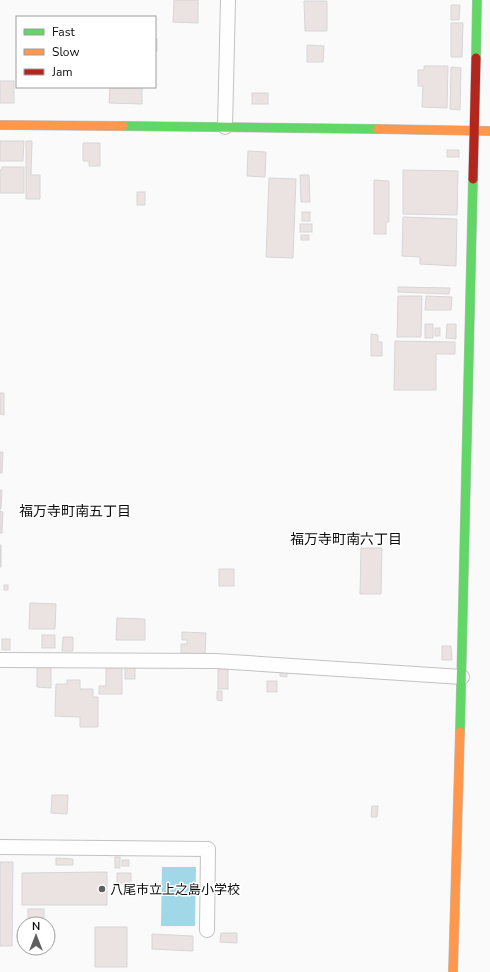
<svg xmlns="http://www.w3.org/2000/svg" width="490" height="972" font-family="'Nunito Sans','Noto Sans JP',sans-serif">
  <style>
    .water { fill: #a0d8e8 }
    .building { fill: #eae3e1; stroke: #d7d6d6 }
    .lines { fill: none; stroke-linecap: round; stroke-linejoin: round }
    .street-casing { stroke: #c2c2c2; stroke-width: 16 }
    .fast-casing { stroke: #c2c2c2; stroke-width: 10 }
    .slow-casing { stroke: #c2c2c2; stroke-width: 10 }
    .jam-casing { stroke: #c2c2c2; stroke-width: 10 }
    .street { stroke: #fefefe; stroke-width: 14 }
    .fast { stroke: #63d668; stroke-width: 9 }
    .slow { stroke: #ff974d; stroke-width: 9 }
    .jam { stroke: #b3261e; stroke-width: 9 }
    .poi-dot { fill: #5f5f5f; stroke: #fff; stroke-width: 1.5 }
    .labels { text-anchor: middle; stroke-width: 3; stroke-linejoin: round; paint-order: stroke }
    .poi-label { font-size: 13px; fill: #0c0c0c; stroke: #fff; text-anchor: start }
    .neighbourhood-label { font-size: 14px; fill: #0c0c0c; stroke: #fff }
  </style>
  <rect width="100%" height="100%" fill="#fafafa"/>
  <!-- water -->
  <polygon class="water" points="162,867 196,867 195,926 161,926"/>
  <!-- building -->
  <g class="building">
    <polygon points="174,0 198,0 198,23 173,22"/>
    <polygon points="304,1 327,1 327,31 305,31"/>
    <polygon points="451,5 460,5 459,20 451,20"/>
    <polygon points="451,23 463,23 462,57 451,57"/>
    <rect x="155" y="39" width="2" height="12"/>
    <polygon points="307,45 324,46 323,62 307,62"/>
    <polygon points="424,66 448,66 447,108 422,107 423,86 418,86 418,70 424,70"/>
    <polygon points="451,67 461,68 460,110 450,109"/>
    <rect x="0" y="81" width="14" height="22"/>
    <polygon points="110,87 142,87 142,104 109,103"/>
    <rect x="252" y="93" width="16" height="11"/>
    <polygon points="0,141 24,141 23,161 0,161"/>
    <polygon points="26,141 32,141 31,175 40,175 40,199 26,199"/>
    <polygon points="83,143 100,143 100,166 89,166 89,161 83,161"/>
    <rect x="447" y="150" width="12" height="7"/>
    <polygon points="248,151 266,152 265,177 247,176"/>
    <polygon points="2,167 24,167 24,193 0,193 0,170 2,170"/>
    <polygon points="403,170 458,171 457,215 403,214"/>
    <polygon points="300,175 309,175 310,202 301,202"/>
    <polygon points="269,178 296,179 293,258 266,257"/>
    <polygon points="374,180 389,181 389,222 386,222 386,234 374,234"/>
    <rect x="137" y="192" width="8" height="13"/>
    <rect x="302" y="212" width="8" height="9"/>
    <polygon points="403,217 457,219 456,266 420,264 420,257 402,256"/>
    <rect x="300" y="224" width="12" height="8"/>
    <rect x="301" y="235" width="8" height="5"/>
    <polygon points="398,287 450,288 449,294 398,292"/>
    <polygon points="398,296 422,296 421,337 397,337"/>
    <polygon points="426,296 452,297 451,310 425,310"/>
    <rect x="425" y="324" width="8" height="14"/>
    <polygon points="447,324 456,324 456,339 446,338"/>
    <rect x="435" y="328" width="5" height="8"/>
    <polygon points="371,334 378,335 378,342 382,342 382,356 371,356"/>
    <polygon points="395,341 455,342 455,354 436,354 436,390 394,390"/>
    <polygon points="0,393 4,393 4,415 0,414"/>
    <polygon points="0,452 3,452 2,473 0,473"/>
    <polygon points="0,490 2,490 1,509 0,509"/>
    <polygon points="0,511 3,512 2,533 0,533"/>
    <rect x="0" y="545" width="1" height="22"/>
    <polygon points="361,548 382,548 381,594 360,594"/>
    <rect x="219" y="569" width="15" height="17"/>
    <rect x="4" y="585" width="4" height="5"/>
    <polygon points="30,603 56,604 55,629 29,629"/>
    <polygon points="117,618 145,619 145,640 116,640"/>
    <polygon points="182,632 206,633 205,654 181,653 181,644 187,644 187,640 182,640"/>
    <rect x="42" y="635" width="13" height="13"/>
    <polygon points="63,637 73,637 73,651 62,651"/>
    <rect x="2" y="639" width="8" height="11"/>
    <polygon points="442,646 451,646 452,660 442,660"/>
    <polygon points="37,663 51,663 51,688 37,687"/>
    <polygon points="106,665 122,665 122,694 99,694 99,686 106,686"/>
    <rect x="125" y="665" width="10" height="14"/>
    <polygon points="280,668 287,668 287,677 280,676"/>
    <rect x="218" y="669" width="10" height="20"/>
    <polygon points="67,680 80,680 80,689 93,689 93,697 98,697 98,727 80,727 80,717 55,716 56,684 67,684"/>
    <rect x="267" y="681" width="10" height="11"/>
    <polygon points="217,691 222,691 222,701 217,700"/>
    <polygon points="52,795 68,795 67,814 51,813"/>
    <polygon points="372,806 378,806 377,817 371,817"/>
    <rect x="115" y="857" width="5" height="11"/>
    <polygon points="56,858 73,859 73,865 56,865"/>
    <rect x="122" y="860" width="7" height="6"/>
    <polygon points="0,862 13,862 12,946 0,946"/>
    <polygon points="107,872 107,905 22,905 22,873"/>
    <rect x="117" y="873" width="14" height="10"/>
    <rect x="28" y="909" width="16" height="9"/>
    <rect x="95" y="927" width="32" height="40"/>
    <polygon points="221,933 237,933 237,943 220,942"/>
    <polygon points="152,934 193,936 193,951 152,949"/>
  </g>
  <g class="lines">
    <!-- street casing -->
    <g class="street-casing">
      <g id="street">
        <polyline points="225,127 228,0"/>
        <polyline points="0,660 216,661 462,677"/>
        <polyline points="0,847 208,849 207,930"/>
      </g>
    </g>
    <!-- fast casing -->
    <g class="fast-casing">
      <g id="fast">
        <polyline points="476,58 477,0"/>
        <polyline points="123,126 378,129"/>
        <polyline points="460,732 473,179"/>
      </g>
    </g>
    <!-- slow casing -->
    <g class="slow-casing">
      <g id="slow">
        <polyline points="0,125 123,126"/>
        <polyline points="378,129 490,131"/>
        <polyline points="453,972 460,732"/>
      </g>
    </g>
    <!-- jam casing -->
    <g class="jam-casing">
      <polyline id="jam" points="473,179 476,58"/>
    </g>
    <!-- street -->
    <use href="#street" class="street"/>
    <!-- fast -->
    <use href="#fast" class="fast"/>
    <!-- slow -->
    <use href="#slow" class="slow"/>
    <!-- jam -->
    <use href="#jam" class="jam"/>
  </g>
  <!-- markers -->
  <circle class="poi-dot" cx="102" cy="889" r="4"/>
  <g class="labels">
    <!-- poi labels -->
    <g class="poi-label">
      <text x="110" y="894">八尾市立上之島小学校</text>
    </g>
    <!-- neighbourhood labels -->
    <g class="neighbourhood-label">
      <text x="75" y="516">福万寺町南五丁目</text>
      <text x="346" y="544">福万寺町南六丁目</text>
    </g>
  </g>
  <!-- legend -->
  <rect x="16" y="16" width="140" height="72" fill="#ffffff" stroke="#9e9e9e"/>
  <rect x="24" y="29" width="20" height="6" fill="#63d668" stroke="#9e9e9e"/>
  <text x="52" y="36" font-size="12" fill="#0c0c0c">Fast</text>
  <rect x="24" y="49" width="20" height="6" fill="#ff974d" stroke="#9e9e9e"/>
  <text x="52" y="56" font-size="12" fill="#0c0c0c">Slow</text>
  <rect x="24" y="69" width="20" height="6" fill="#b3261e" stroke="#9e9e9e"/>
  <text x="52" y="76" font-size="12" fill="#0c0c0c">Jam</text>
  <!-- north arrow -->
  <g transform="translate(36 936)"><circle r="19" fill="#ffffff" stroke="#9e9e9e"/>
  <path d="M0-3L7 15L0 10L-7 15Z" fill="#5f5f5f"/>
  <text y="-6" font-size="11" font-weight="bold" text-anchor="middle" fill="#0c0c0c">N</text>
  </g>
</svg>
